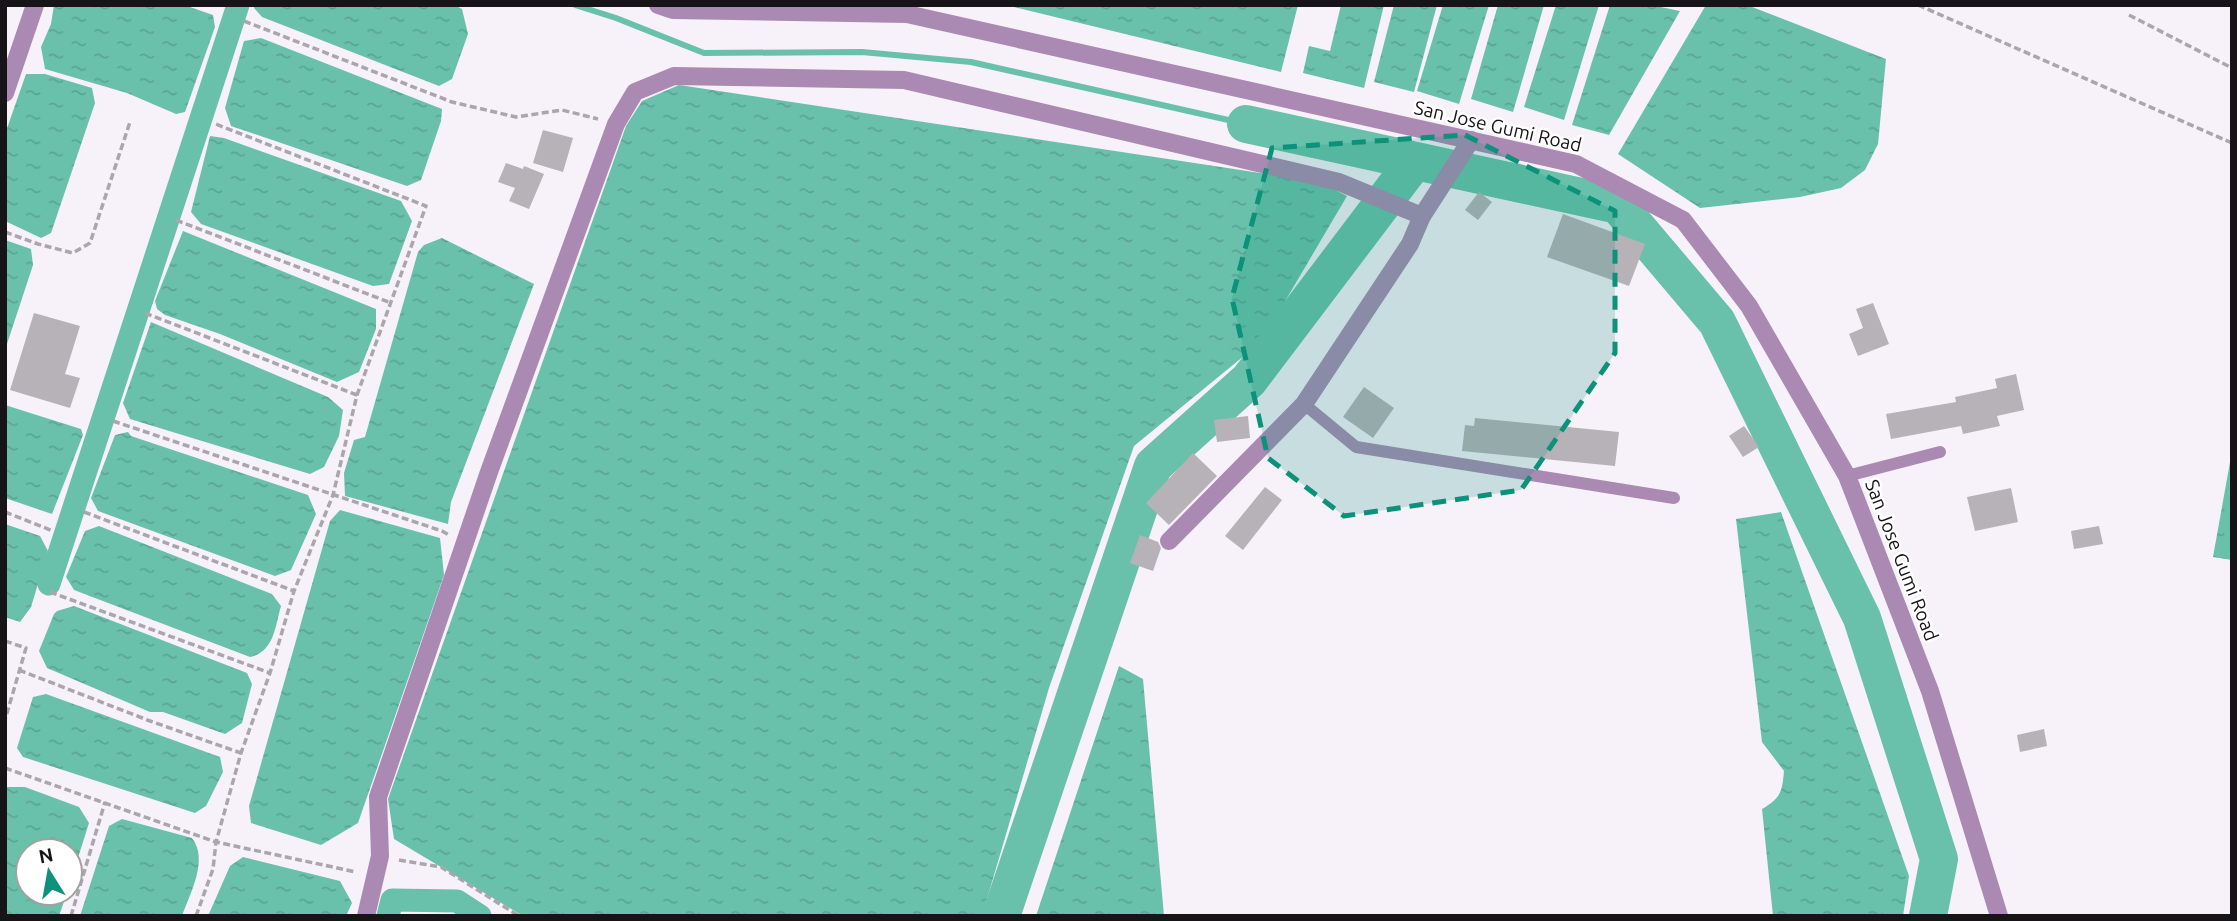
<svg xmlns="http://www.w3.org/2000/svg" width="2237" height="921" font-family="Ubuntu,sans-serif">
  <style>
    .water { fill: url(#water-ripples) }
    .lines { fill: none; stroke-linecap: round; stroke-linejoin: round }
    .stream { stroke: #69c1ac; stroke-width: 6 }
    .canal { stroke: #69c1ac; stroke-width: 23 }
    .river { stroke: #69c1ac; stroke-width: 38 }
    .building { fill: #b7b1b8 }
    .path { stroke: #aaa6ac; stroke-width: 3.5; stroke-dasharray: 7 3.5; stroke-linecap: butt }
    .service { stroke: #aa8ab2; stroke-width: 12 }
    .minor { stroke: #aa8ab2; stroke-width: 18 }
    .tertiary { stroke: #aa8ab2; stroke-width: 18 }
    .marked { fill: #0c917a; fill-opacity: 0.2; stroke: #0c917a; stroke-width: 5; stroke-dasharray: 14 9; stroke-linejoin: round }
    .labels { text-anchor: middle; stroke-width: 5; stroke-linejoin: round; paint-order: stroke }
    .street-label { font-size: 19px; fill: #161416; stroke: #fff }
  </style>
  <defs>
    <pattern id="water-ripples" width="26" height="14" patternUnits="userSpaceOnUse" patternTransform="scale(1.75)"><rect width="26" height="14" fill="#69c1ac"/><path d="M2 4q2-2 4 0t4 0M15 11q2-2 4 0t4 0" fill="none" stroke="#5aa593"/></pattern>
  </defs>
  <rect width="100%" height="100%" fill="#f7f1f9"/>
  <!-- water -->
  <g class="water">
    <polygon points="54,5 184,5 213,15 215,27 185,112 176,114 127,93 45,69 41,47 51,24"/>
    <polygon points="255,5 454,5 462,9 468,34 452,79 439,86 262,17 254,8"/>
    <polygon points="1006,5 1298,5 1281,72"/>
    <polygon points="1341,5 1384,5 1364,88 1303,73 1309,46 1330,51"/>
    <polygon points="1394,5 1437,5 1414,92 1374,82"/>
    <polygon points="1443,5 1489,5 1459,104 1417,91"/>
    <polygon points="1498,5 1544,5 1513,112 1471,99"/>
    <polygon points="1556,5 1599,5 1564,120 1524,107"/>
    <polygon points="1610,5 1651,5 1680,11 1609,135 1572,125"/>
    <polygon points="1706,5 1747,5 1886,59 1878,144 1865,170 1841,188 1800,197 1700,208 1618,154"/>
    <polygon points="261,38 442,109 441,121 421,180 407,186 231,126 225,108 244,41"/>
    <polygon points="26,74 45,74 92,88 95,103 51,233 41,238 5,221 5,134"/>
    <polygon points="679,85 1320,182 1347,196 1261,342 1134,446 1049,688 982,916 523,916 394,839 388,799 626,126 642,101"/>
    <polygon points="210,136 224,138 401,201 412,221 389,284 373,286 201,224 191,212"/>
    <polygon points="183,231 376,309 376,329 359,372 337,382 220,334 165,315 157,309 155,301"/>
    <polygon points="442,238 534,284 451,502 448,524 345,496 344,473 354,440 365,437 418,252 424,245"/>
    <polygon points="5,240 31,249 33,265 5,350"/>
    <polygon points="151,322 328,397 343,410 339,436 324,467 310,474 130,419 123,403"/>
    <polygon points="5,405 81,429 83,435 52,514 5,498"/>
    <polygon points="128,432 131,436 308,495 316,514 291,570 275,576 98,511 91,498 115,435"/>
    <polygon points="2232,451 2232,560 2213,557"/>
    <polygon points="340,510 440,538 444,575 358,823 321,845 251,823 249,806 330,521"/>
    <path d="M1781,512L1909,876L1903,916H1773L1762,809C1781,798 1782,792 1784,771L1762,742L1736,519Z"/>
    <polygon points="5,524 40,536 48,551 31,607 20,622 5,617"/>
    <path d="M99,526L272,594L281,606C275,627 274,652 250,657L74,590L66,577L85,531Z"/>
    <polygon points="74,606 247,673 252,684 242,723 225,734 163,712 150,712 47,668 39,651 54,614 57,611"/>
    <polygon points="1119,666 1143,679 1164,916 1036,916"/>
    <polygon points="46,694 220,757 223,772 206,806 195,813 23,757 17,748 33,697"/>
    <polygon points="5,787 25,787 79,807 89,823 70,883 70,851 28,851 28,893 67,893 59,916 5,916"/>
    <path d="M122,819L192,838C209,860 190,893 182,916H80L109,826Z"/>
    <polygon points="243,857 340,881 352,903 346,916 208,916 230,866"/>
  </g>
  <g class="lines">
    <!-- stream -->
    <polyline class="stream" points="575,5 616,18 704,53 862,52 971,62 1246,124"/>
    <!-- canal -->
    <g class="canal">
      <polyline points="49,584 238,5"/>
      <polyline points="388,916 392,900 457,901 480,916"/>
    </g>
    <!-- river -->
    <g class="river">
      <polyline points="1246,124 1618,205 1717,322 1862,618 1939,859 1928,916"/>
      <polyline points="1001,916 1153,466 1249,380 1414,162"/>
    </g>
  </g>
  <!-- building -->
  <g class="building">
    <polygon points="543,130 573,138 563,172 533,163"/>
    <polygon points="506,163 523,169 524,166 544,174 529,209 509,201 515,188 498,182"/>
    <polygon points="1479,192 1492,202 1478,220 1465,210"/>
    <polygon points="1563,214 1645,244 1629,286 1547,257"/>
    <polygon points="1873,303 1889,344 1858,356 1849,334 1863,328 1856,309"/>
    <polygon points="34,313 80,326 65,374 80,378 70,408 10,390"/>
    <polygon points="2016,374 2024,410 1997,416 2000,426 1963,434 1961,426 1891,439 1886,414 1956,402 1955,397 1997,388 1995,379"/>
    <polygon points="1364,387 1394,408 1373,438 1343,417"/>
    <polygon points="1248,416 1250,438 1217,442 1214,420"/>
    <polygon points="1475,418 1619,432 1615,466 1462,451 1465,425 1474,426"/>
    <polygon points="1744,426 1759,447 1743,457 1729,436"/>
    <polygon points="1193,453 1217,476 1169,525 1146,503"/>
    <polygon points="1265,487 1282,500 1243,550 1225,536"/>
    <polygon points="2011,488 2018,522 1975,531 1967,497"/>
    <polygon points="2099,526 2103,544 2074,549 2071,531"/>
    <polygon points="1140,535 1158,542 1161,548 1153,571 1130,563"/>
    <polygon points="2044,729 2047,746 2020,752 2017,735"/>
  </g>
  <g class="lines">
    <!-- path -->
    <g class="path">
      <polyline points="1918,5 2232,143"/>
      <polyline points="2129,15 2232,68"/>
      <polyline points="244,21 452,102 516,117 562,110 598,119"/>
      <polyline points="176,220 391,303"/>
      <polyline points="5,232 38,244 73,253 90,243 130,122"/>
      <polyline points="145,313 357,395"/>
      <polyline points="113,421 442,531 449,535"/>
      <polyline points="5,512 53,531"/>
      <polyline points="84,512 294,591"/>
      <polyline points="50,592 270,673"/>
      <polyline points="5,641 26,648 5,720"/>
      <polyline points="19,670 150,721 241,753"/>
      <polyline points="5,768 216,842 356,872"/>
      <polyline points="399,860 441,867 519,916"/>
      <polyline points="71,916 105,802"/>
      <polyline points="196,916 213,869 216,842 241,753 270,673 294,591 333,495 357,395 426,206 213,123"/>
    </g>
    <!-- service -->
    <g class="service">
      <polyline points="1304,404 1356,447 1674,498"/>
      <polyline points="1847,476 1940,452"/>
    </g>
    <!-- minor -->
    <g class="minor">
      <polyline points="5,93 35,5"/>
      <polyline points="1169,541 1304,404 1410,244 1422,216 1471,140"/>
      <polyline points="366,916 380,856 378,797 489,472 616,124 635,92 674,76 904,80 1339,182 1422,216"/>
    </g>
    <!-- tertiary -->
    <polyline class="tertiary" points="658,5 673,10 907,14 1576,164 1683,220 1749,306 1847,476 1930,691 1999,916"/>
  </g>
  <!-- marked area -->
  <path class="marked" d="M1465,135L1615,211V353L1521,490L1344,516L1268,458L1232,298L1272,148Z"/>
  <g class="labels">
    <!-- street labels -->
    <g class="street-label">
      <text transform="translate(1498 126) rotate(13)" y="7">San Jose Gumi Road</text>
      <text transform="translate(1902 560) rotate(69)" y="7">San Jose Gumi Road</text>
    </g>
  </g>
  <!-- border -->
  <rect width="2237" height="921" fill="none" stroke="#161416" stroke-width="14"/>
  <!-- north arrow -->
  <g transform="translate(49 872) rotate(349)"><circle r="33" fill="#ffffff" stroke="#a2a1a2" stroke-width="2"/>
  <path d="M0-5L12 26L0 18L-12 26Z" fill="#0c917a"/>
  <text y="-10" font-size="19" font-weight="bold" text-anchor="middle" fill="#161416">N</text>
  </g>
</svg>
